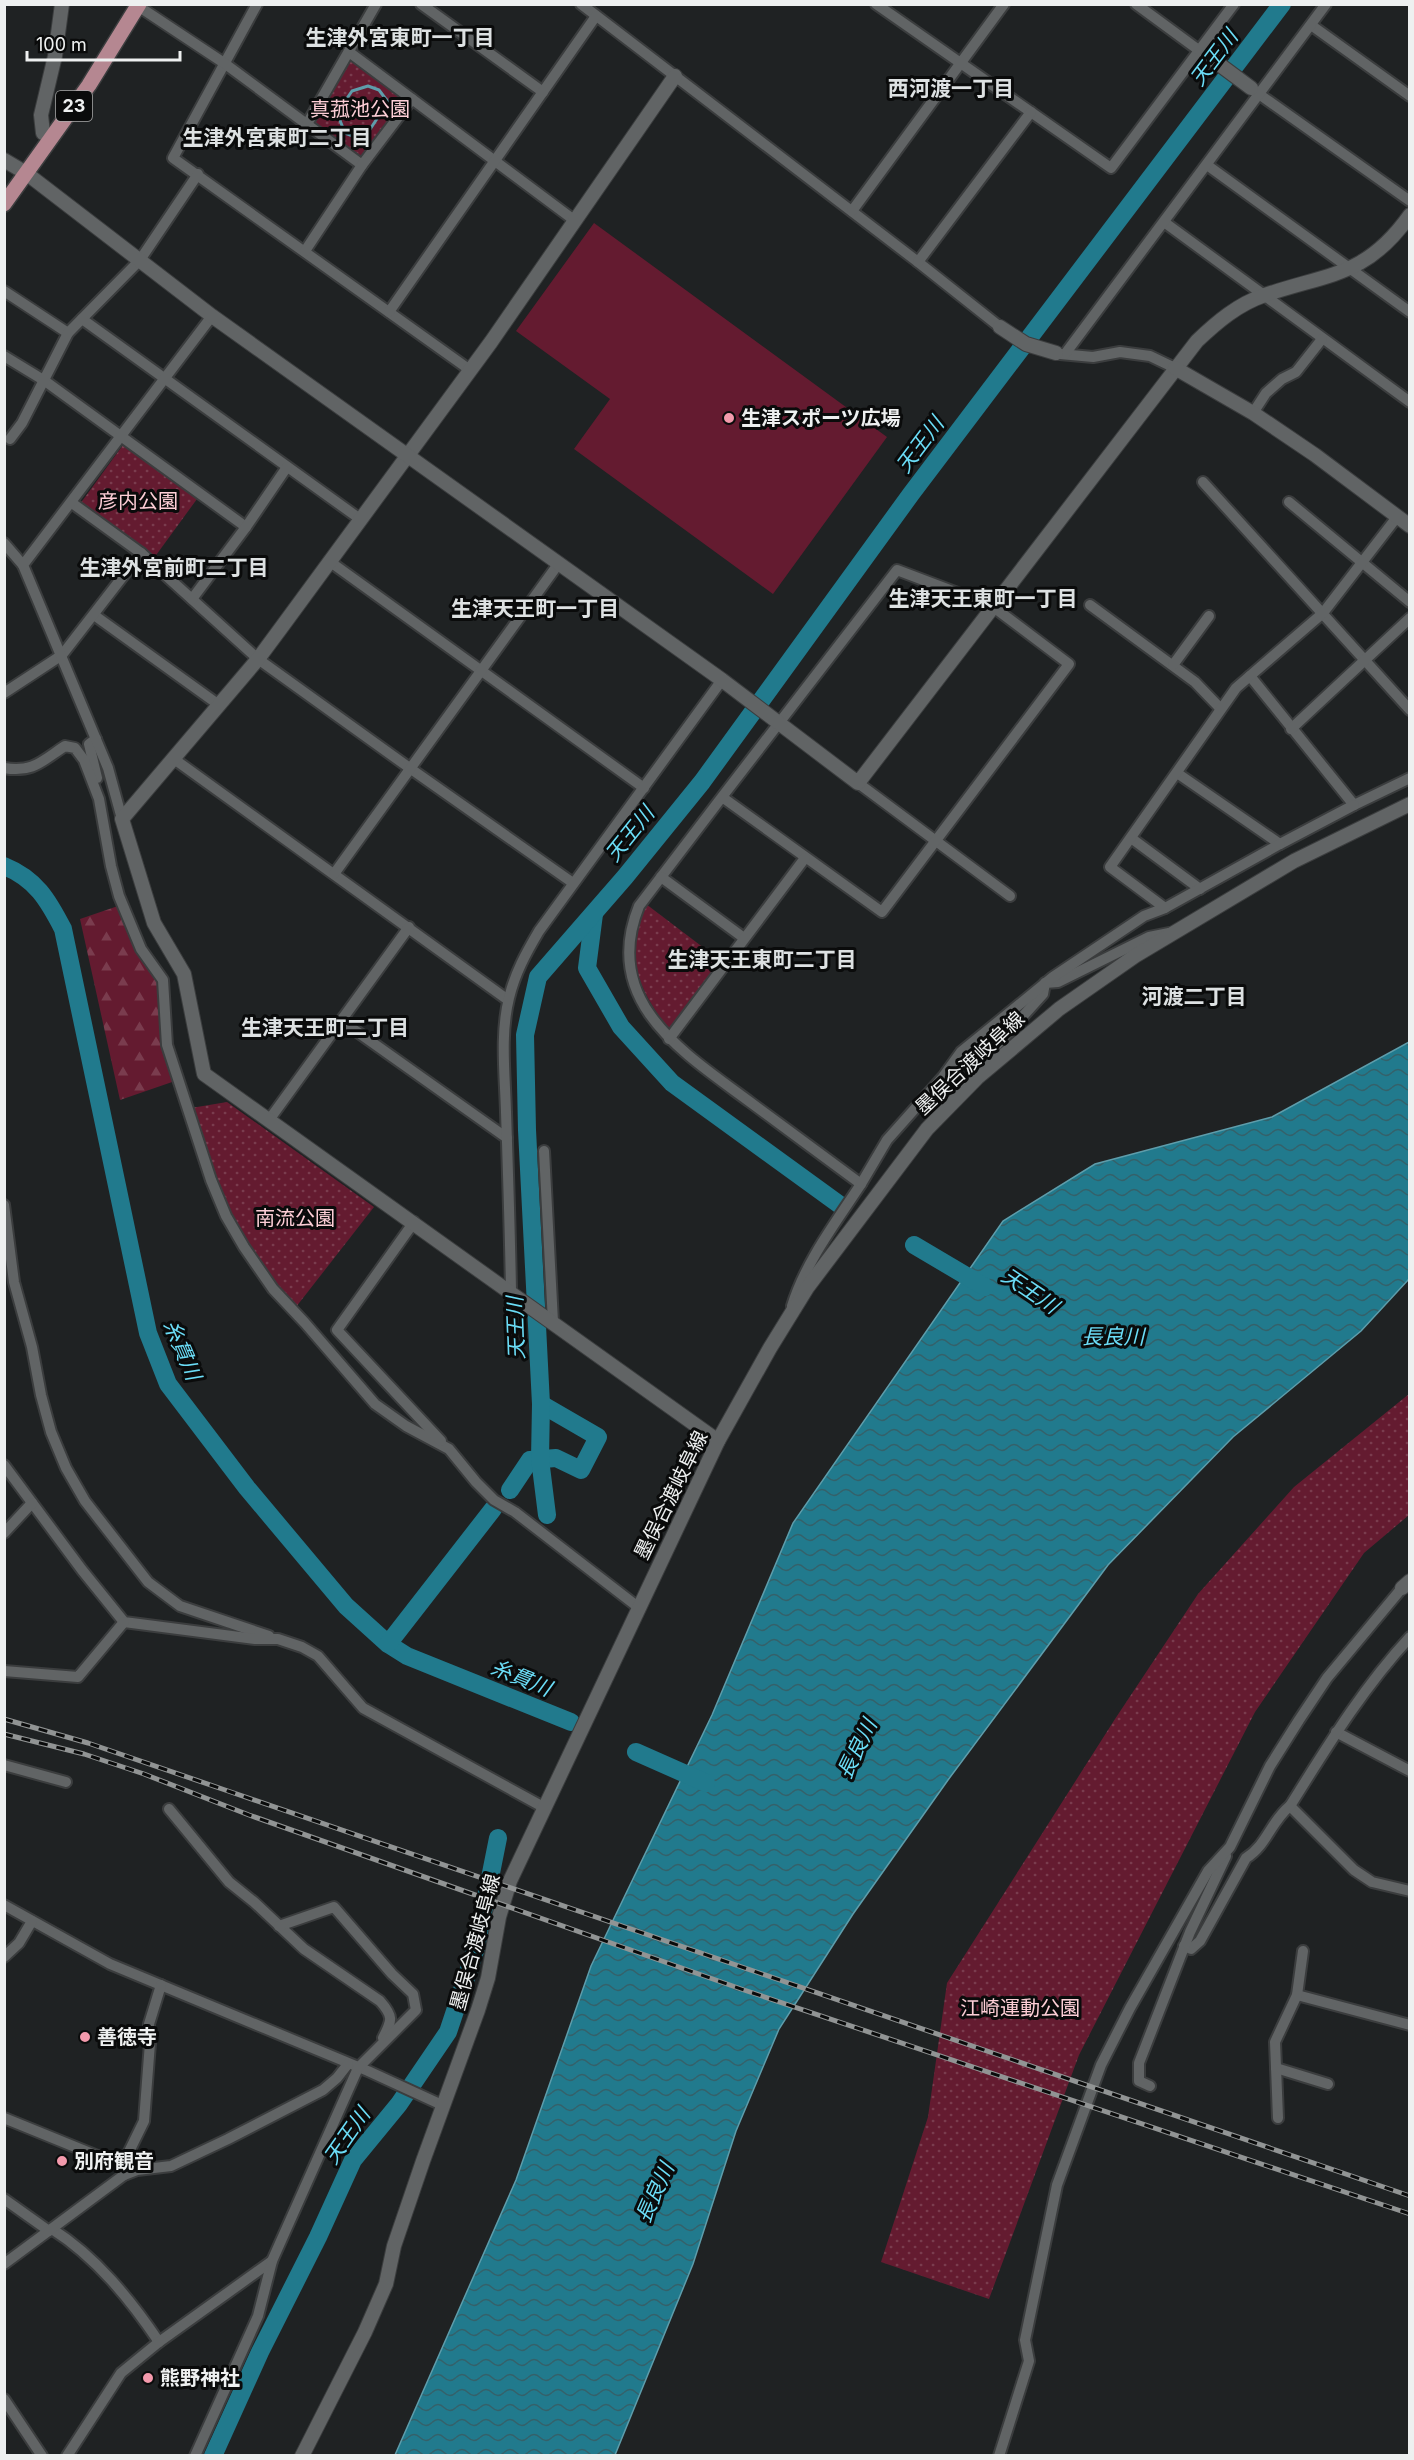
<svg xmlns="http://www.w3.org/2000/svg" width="1414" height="2460" font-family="Inter,'Noto Sans JP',sans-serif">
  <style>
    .grass { fill: #641b30 }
    .forest { fill: url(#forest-firs) }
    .park { fill: url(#park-dots) }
    .water { fill: url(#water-waves); stroke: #5e9dab; stroke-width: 1.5 }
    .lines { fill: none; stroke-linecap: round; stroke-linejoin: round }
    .stream { stroke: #5e9dab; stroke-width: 3 }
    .river { stroke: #217a8d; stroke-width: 18 }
    .street-casing { stroke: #3b3d3e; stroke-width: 14 }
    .secondary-casing { stroke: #3b3d3e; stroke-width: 16 }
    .primary-casing { stroke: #3b3d3e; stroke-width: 18 }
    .street { stroke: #616465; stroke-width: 10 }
    .secondary { stroke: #616465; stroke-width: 14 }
    .primary { stroke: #b58791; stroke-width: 15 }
    .rail-casing { stroke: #919494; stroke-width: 5 }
    .rail { stroke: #0a0b0b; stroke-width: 3; stroke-dasharray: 9; stroke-linecap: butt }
    .poi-dot { fill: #f39aac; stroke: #0a0b0b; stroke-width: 2 }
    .labels { text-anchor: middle; stroke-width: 6; stroke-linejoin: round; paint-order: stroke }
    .shield { fill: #0a0b0b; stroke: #aaabab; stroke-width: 1.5 }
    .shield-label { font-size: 18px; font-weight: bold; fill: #eef0f0 }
    .park-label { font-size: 20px; fill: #fdced6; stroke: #0a0b0b }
    .poi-label { font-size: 20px; font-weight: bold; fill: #eef0f0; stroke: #0a0b0b; text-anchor: start }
    .street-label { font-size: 20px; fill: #eef0f0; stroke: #0a0b0b }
    .neighbourhood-label { font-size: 21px; font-weight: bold; fill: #dde1e2; stroke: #0a0b0b }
    .water-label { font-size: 21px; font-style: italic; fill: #6bddf7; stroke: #0a0b0b }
  </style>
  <defs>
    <pattern id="forest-firs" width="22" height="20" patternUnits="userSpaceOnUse" patternTransform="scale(1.5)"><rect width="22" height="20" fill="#641b30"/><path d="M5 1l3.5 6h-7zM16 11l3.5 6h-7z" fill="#7a3c4e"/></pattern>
    <pattern id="park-dots" width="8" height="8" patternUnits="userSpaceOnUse" patternTransform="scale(1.5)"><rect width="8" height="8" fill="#641b30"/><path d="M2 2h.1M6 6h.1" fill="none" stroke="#7a3c4e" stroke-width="1.8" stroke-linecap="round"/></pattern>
    <pattern id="water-waves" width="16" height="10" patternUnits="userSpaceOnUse" patternTransform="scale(1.5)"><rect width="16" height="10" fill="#217a8d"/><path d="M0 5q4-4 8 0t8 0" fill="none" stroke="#34616a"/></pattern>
  </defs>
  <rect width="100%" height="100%" fill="#1f2223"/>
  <!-- grass -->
  <polygon class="grass" points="594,223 887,437 773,594 574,449 610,399 516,331"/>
  <!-- forest -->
  <polygon class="forest" points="118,906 125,926 137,950 157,977 160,1005 175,1081 120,1100 80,919"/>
  <!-- park -->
  <g class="park">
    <polygon points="352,56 408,98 366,160 313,121"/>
    <polygon points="123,445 197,499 154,558 80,504"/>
    <path d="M646,904L721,961L669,1030C638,989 622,954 646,904Z"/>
    <polygon points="227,1102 374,1207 296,1307 272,1284 230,1217 210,1170 191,1108"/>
    <polygon points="1409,1394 1409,1515 1364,1553 1255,1712 1079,2055 989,2299 881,2262 928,2117 947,1983 1115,1719 1198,1594 1294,1487"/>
  </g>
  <!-- water -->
  <polygon class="water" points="1409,1042 1409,1279 1361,1331 1233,1437 1108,1565 948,1780 853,1914 779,2029 736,2131 693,2264 615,2455 395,2455 516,2180 591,1966 712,1715 793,1523 1003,1221 1095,1164 1272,1117"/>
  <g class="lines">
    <!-- stream -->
    <polygon class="stream" points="368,86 379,90 388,102 363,140 345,133 337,113 352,91"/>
    <!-- river -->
    <g class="river">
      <path d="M4,866C36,879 48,900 63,929L148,1333L168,1384L247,1488L346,1606L388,1644L407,1656L571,1722"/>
      <polyline points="594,914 587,968 621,1027 672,1083 840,1205"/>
      <polyline points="914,1245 985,1287"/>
      <polyline points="510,1490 530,1460 556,1458 581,1470 598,1437 541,1404"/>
      <polyline points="547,1515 540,1459 541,1404 527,1130 525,1035 538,977 625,877 702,782 911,494 1282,4"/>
      <polyline points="388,1644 493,1509"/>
      <polyline points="636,1752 706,1783"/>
      <polyline points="213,2456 260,2352 318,2237 353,2160 399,2104 448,2032 476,1948 498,1838"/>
    </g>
    <!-- street casing -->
    <g class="street-casing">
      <g id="street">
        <polyline points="257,4 173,158 470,370"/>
        <polyline points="421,4 543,92"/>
        <polyline points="581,4 918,262 1000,327"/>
        <polyline points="876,4 1111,168 1234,4"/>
        <polyline points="1136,4 1204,54"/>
        <polyline points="138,6 224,63 362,165"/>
        <polyline points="1311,25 1410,96"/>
        <polyline points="349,52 412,99"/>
        <polyline points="1256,92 1410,201"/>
        <polyline points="307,124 376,4"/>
        <polyline points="1207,165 1410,312"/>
        <polyline points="852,211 1004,4"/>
        <polyline points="1164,222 1410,402"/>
        <polyline points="305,251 362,165 412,99 574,220"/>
        <polyline points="918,262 1031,112"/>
        <polyline points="4,291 68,333"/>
        <polyline points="389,312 596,16"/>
        <polyline points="82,319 360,519"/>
        <polyline points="1060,354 1093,357 1120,352 1150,356 1175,368"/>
        <polyline points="1065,354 1326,4"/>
        <polyline points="4,356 45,381 246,527"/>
        <polyline points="1253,413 1266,393 1282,379 1296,372 1322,339"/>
        <polyline points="10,439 22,423 68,333 140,260 198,174"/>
        <polyline points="1203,482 1410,710"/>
        <polyline points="1289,502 1410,602"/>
        <polyline points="72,503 141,553 258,659 411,769 573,883"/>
        <polyline points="4,543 23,565"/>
        <polyline points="329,561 644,788"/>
        <polyline points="192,599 246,527 287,467"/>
        <polyline points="1090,605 1195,682 1220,708"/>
        <polyline points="94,615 219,705"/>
        <polyline points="1173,665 1209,616"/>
        <polyline points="1250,676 1354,805 1410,778"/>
        <polyline points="4,693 62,655 141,553"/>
        <polyline points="1291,729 1410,618"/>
        <polyline points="96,739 89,744 97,778"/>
        <polyline points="174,759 508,1000"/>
        <path d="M4,768C33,773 42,761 65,746L75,748L84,760L99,799L111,866L119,896L141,949L163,980L167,1045L211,1180L226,1216L244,1247L273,1289L305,1323L375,1404L406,1426L449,1449L476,1482L494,1500L515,1512L638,1607"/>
        <polyline points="1177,773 1280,844 1354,805"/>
        <polyline points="858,783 1010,896"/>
        <path d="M722,797L882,912L1069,664L992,606L897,570L722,797L639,906C600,1002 684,1053 750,1102C787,1129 824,1157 861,1184C836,1222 806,1261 792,1306"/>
        <polyline points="122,819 108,768 23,565 212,316"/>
        <polyline points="1131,838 1200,889"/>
        <polyline points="334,874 559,563"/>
        <polyline points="661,877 744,938"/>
        <polyline points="1165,908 1280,844"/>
        <polyline points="342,1021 507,1138"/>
        <polyline points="669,1039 805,858"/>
        <polyline points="970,1082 976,1068 1043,994 1045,983 1058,982 1149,937 1169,933"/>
        <polyline points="269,1120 409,927"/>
        <polyline points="544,1151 553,1322"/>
        <polyline points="861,1184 887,1140 943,1077 961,1052 1053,977 1144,916 1165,908 1110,867 1236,688 1323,613 1397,517"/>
        <polyline points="4,1205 14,1282 32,1347 41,1395 51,1432 66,1468 85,1501 148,1582 180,1606 269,1636"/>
        <polyline points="414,1222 337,1330 441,1441"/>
        <path d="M511,1291C510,1231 508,1172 506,1112C505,1075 500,1034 509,998C515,973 526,953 539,931L722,680"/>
        <polyline points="4,1465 82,1570 124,1622 255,1639 278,1639 302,1647 318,1656 363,1708 545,1808"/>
        <polyline points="4,1533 32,1503"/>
        <polyline points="4,1671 78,1677 124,1622"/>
        <polyline points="1336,1732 1410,1771"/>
        <polyline points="4,1765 66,1782"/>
        <polyline points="1290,1806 1354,1870 1372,1882 1410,1891"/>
        <path d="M169,1809L229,1882L254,1902L304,1949L380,2001C394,2017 392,2020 383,2038"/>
        <polyline points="4,1905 110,1964 368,2071 442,2105"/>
        <path d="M1184,1946L1191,1949L1200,1941L1246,1858C1267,1845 1271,1821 1290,1806C1327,1747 1362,1689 1410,1637"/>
        <polyline points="4,1957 19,1943 32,1921"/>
        <polyline points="1297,1995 1410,2025"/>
        <polyline points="1276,2068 1328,2084"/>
        <polyline points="1150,2086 1139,2081 1139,2063 1190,1932 1226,1856"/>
        <polyline points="4,2118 122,2166"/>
        <polyline points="1278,2118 1275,2042 1297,1995 1303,1951"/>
        <polyline points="124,2175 122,2166 144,2121 150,2043 149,2024 161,1985"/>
        <polyline points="4,2199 49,2231"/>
        <path d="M52,2229C96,2257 130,2299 159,2342"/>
        <polyline points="4,2264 124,2175 137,2170 171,2166 228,2139 323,2090 337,2078 348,2064"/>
        <polyline points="4,2399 42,2456"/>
        <polyline points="67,2456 121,2373 159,2342 272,2261"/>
        <polyline points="195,2456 258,2316 272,2261 358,2068 416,2010 413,1994 392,1974 334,1907 279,1926"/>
        <polyline points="999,2456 1029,2361 1025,2340 1057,2185 1101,2065 1130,2008 1208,1871 1230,1847 1270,1766 1299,1720 1327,1678 1402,1588"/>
      </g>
    </g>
    <!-- secondary casing -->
    <g class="secondary-casing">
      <g id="secondary">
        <polyline points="1212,59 1251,88"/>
        <polyline points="675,76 491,342 281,628 258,659 122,819 154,923 184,974 204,1074 718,1441"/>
        <polyline points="43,133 41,115 55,56 62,4"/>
        <path d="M4,160L26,173L212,316L722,680L858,783L1197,341C1217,322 1238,304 1265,295C1329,273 1366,277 1410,215"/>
        <polyline points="1000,327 1026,344 1056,353"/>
        <polyline points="1175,368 1253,413 1315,455 1410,526"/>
        <polyline points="1402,1588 1410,1581"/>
        <polyline points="302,2456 365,2332 386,2284 394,2246 423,2161 478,2010 488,1978 499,1917 510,1881 718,1441 770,1348 807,1288 927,1129 977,1078 1059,1009 1135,956 1294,861 1410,804"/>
      </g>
    </g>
    <!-- primary casing -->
    <g class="primary-casing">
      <polyline id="primary" points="4,204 89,85 139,4"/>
    </g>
    <!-- street -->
    <use href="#street" class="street"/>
    <!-- secondary -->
    <use href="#secondary" class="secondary"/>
    <!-- primary -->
    <use href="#primary" class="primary"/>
    <!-- rail casing -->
    <g class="rail-casing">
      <g id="rail">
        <polyline points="4,1719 88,1743 228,1791 1410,2196"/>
        <polyline points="4,1734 84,1754 144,1774 249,1815 744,1990 1410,2214"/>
      </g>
    </g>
    <!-- rail -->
    <use href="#rail" class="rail"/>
  </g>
  <!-- markers -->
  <g class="poi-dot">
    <circle cx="729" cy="418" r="6"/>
    <circle cx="85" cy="2037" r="6"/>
    <circle cx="62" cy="2161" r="6"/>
    <circle cx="148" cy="2378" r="6"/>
  </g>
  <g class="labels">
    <!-- shield labels -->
    <rect class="shield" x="56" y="91" width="36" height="30" rx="4.5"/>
    <g class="shield-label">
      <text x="74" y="112">23</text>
    </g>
    <!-- park labels -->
    <g class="park-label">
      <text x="360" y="116">真菰池公園</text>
      <text x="138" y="508">彦内公園</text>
      <text x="295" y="1225">南流公園</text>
      <text x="1020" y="2015">江崎運動公園</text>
    </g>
    <!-- poi labels -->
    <g class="poi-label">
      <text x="741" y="425">生津スポーツ広場</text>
      <text x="97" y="2044">善徳寺</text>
      <text x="74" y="2168">別府観音</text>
      <text x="160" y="2385">熊野神社</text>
    </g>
    <!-- street labels -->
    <g class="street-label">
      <text transform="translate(970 1063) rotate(-43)" y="7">墨俣合渡岐阜線</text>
      <text transform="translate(671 1495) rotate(-64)" y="7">墨俣合渡岐阜線</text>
      <text transform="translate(475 1942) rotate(-75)" y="7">墨俣合渡岐阜線</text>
    </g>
    <!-- neighbourhood labels -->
    <g class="neighbourhood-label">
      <text x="400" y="45">生津外宮東町一丁目</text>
      <text x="951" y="96">西河渡一丁目</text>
      <text x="277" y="145">生津外宮東町二丁目</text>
      <text x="174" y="575">生津外宮前町二丁目</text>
      <text x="983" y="606">生津天王東町一丁目</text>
      <text x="535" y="616">生津天王町一丁目</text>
      <text x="762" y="967">生津天王東町二丁目</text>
      <text x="1194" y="1004">河渡二丁目</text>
      <text x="325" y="1035">生津天王町二丁目</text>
    </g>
    <!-- water labels -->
    <g class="water-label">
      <text transform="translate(1214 58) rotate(-53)" y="7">天王川</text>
      <text transform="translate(920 445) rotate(-53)" y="7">天王川</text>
      <text transform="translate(630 834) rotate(-51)" y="7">天王川</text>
      <text transform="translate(1030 1291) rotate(34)" y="7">天王川</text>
      <text transform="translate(516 1328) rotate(-92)" y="7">天王川</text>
      <text x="1113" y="1344">長良川</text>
      <text transform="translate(182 1350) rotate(67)" y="7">糸貫川</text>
      <text transform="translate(521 1678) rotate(22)" y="7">糸貫川</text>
      <text transform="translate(857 1749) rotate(-64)" y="7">長良川</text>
      <text transform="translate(347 2136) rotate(-55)" y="7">天王川</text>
      <text transform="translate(655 2193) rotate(-66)" y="7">長良川</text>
    </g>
  </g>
  <!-- border -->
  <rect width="1414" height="2460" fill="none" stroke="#eef0f0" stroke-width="12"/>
  <!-- scale -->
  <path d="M27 51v9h153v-9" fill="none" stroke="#eef0f0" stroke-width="3"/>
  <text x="36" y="51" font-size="18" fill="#eef0f0" stroke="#0a0b0b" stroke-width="4.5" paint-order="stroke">100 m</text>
</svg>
